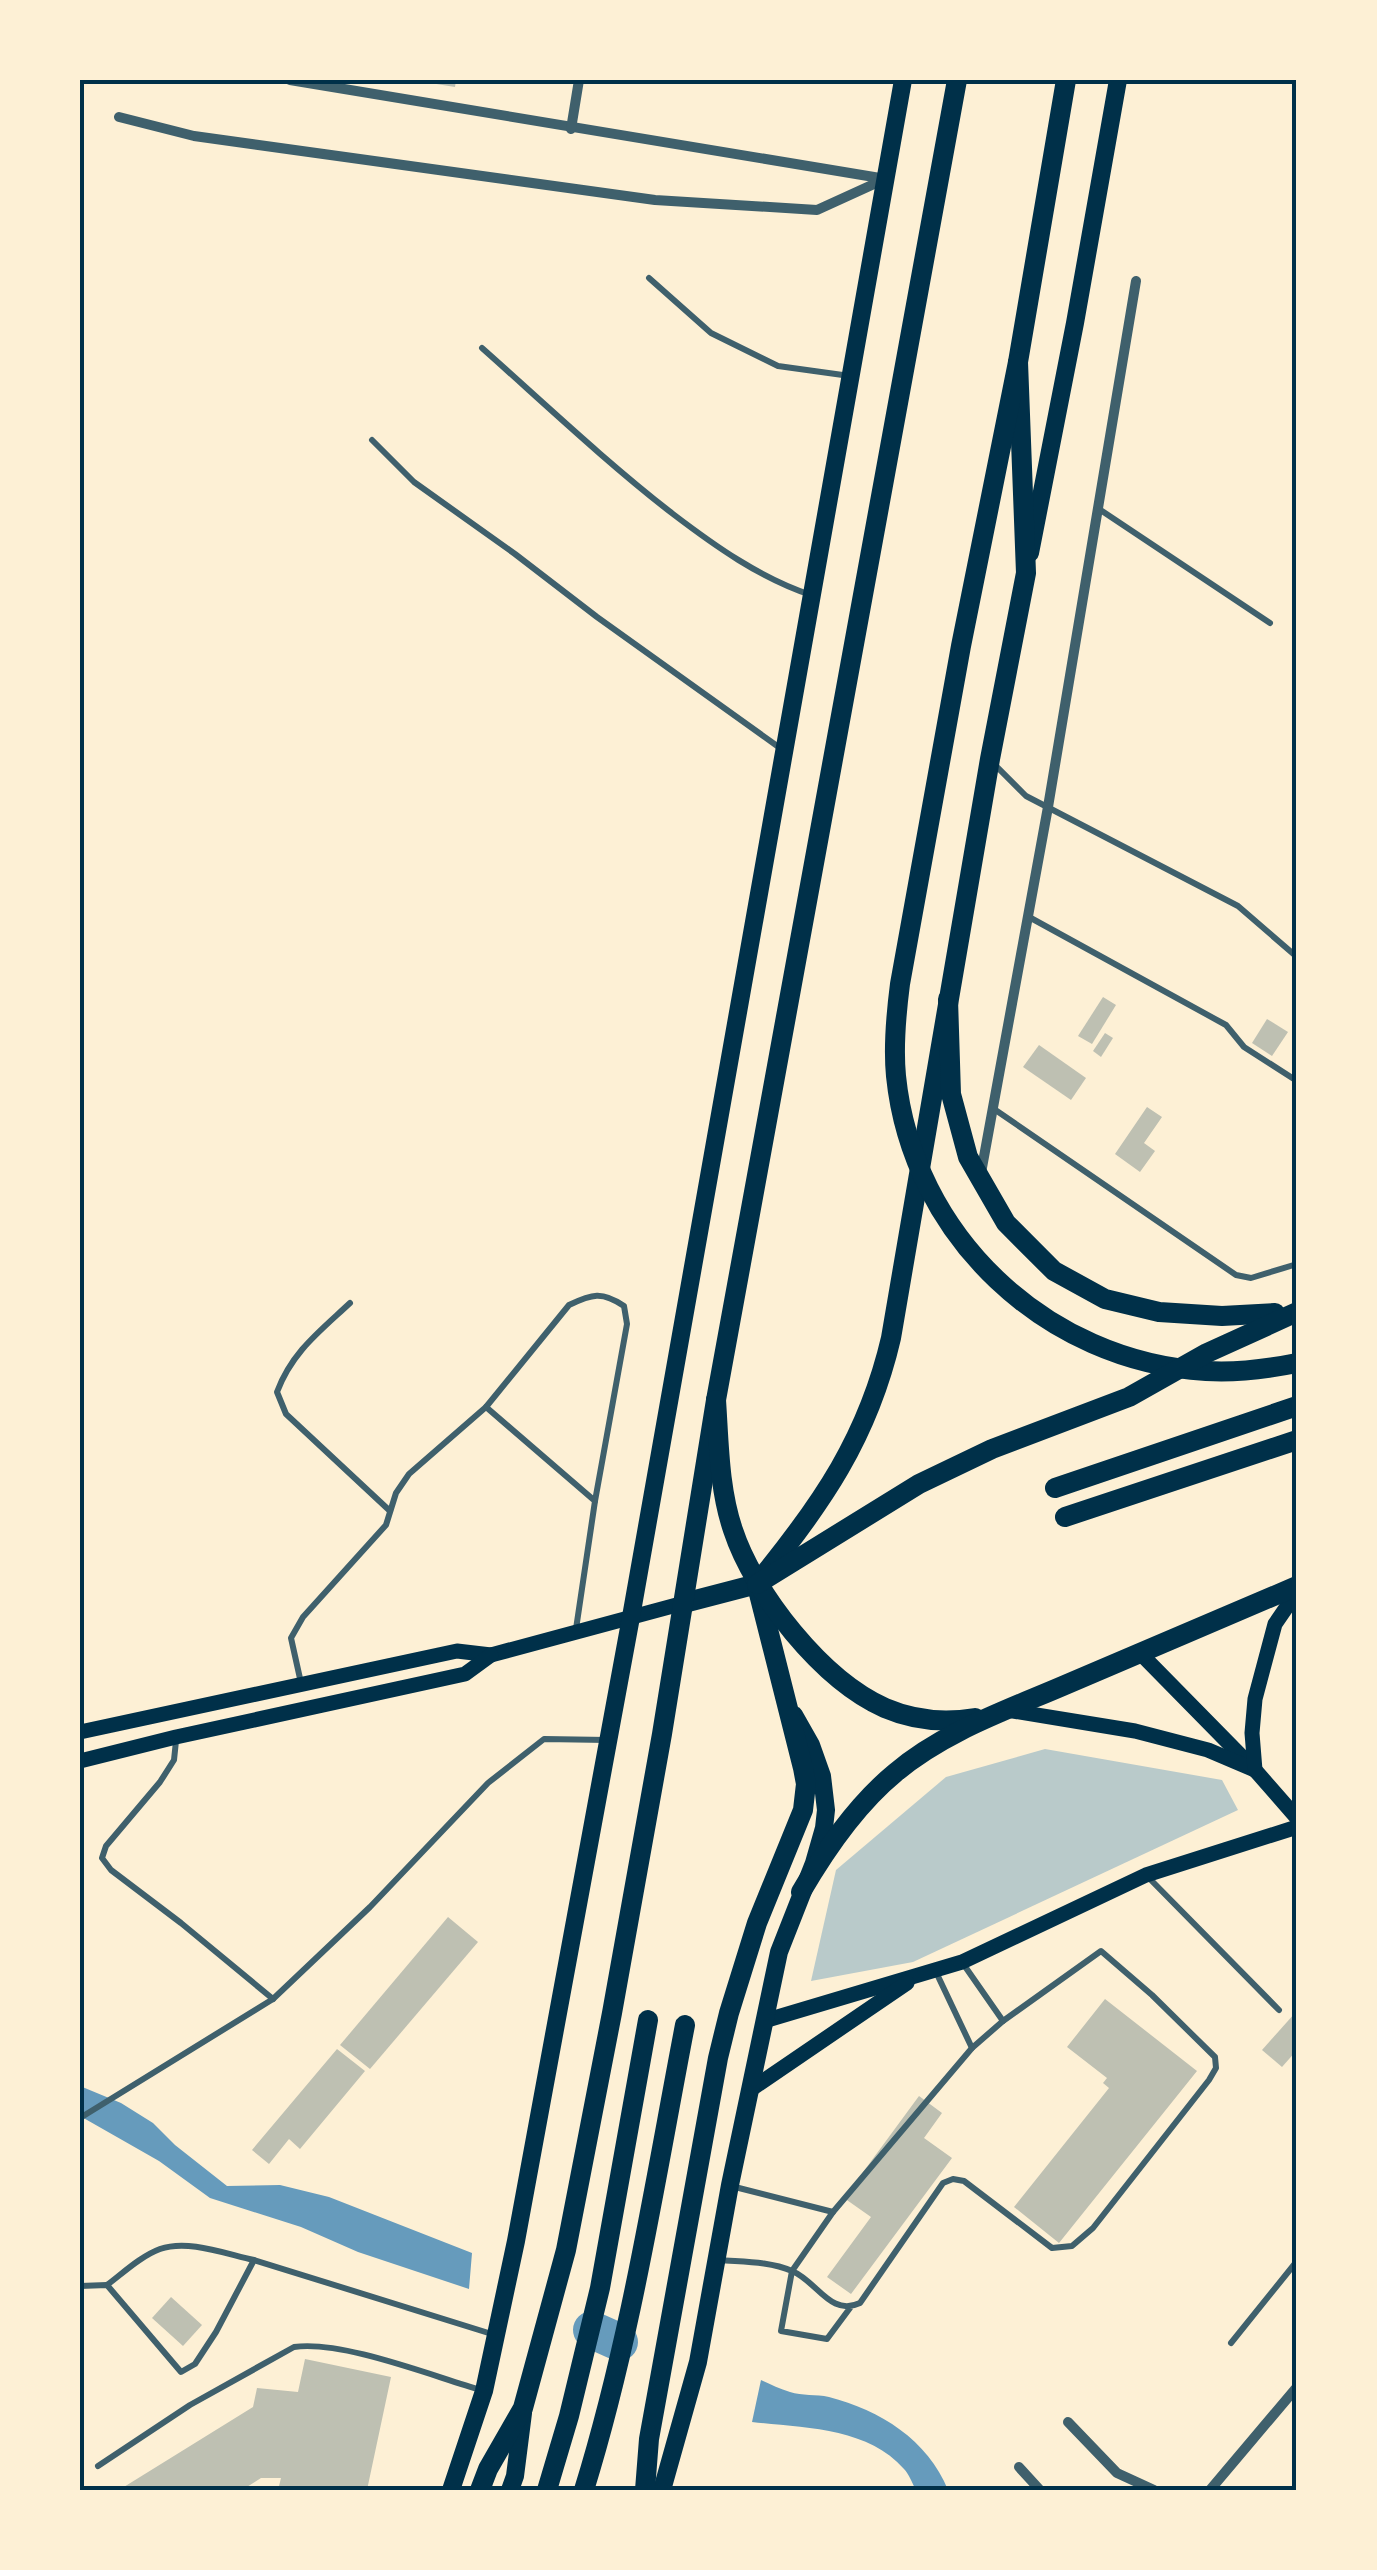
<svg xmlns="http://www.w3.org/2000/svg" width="1377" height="2570" font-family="'DM Sans',sans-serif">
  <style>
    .green { fill: #b9caca }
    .water { fill: #669bbc }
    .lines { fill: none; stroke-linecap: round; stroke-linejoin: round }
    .river { stroke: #669bbc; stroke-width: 38 }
    .building { fill: #bec0b2 }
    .service { stroke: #3f606c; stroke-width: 6 }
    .minor { stroke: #3f606c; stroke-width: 10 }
    .secondary { stroke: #003049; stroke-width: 15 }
    .primary { stroke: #003049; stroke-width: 18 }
    .trunk { stroke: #003049; stroke-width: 20 }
    .motorway { stroke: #003049; stroke-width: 20 }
    .neatline { fill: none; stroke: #003049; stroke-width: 4 }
  </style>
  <rect width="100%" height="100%" fill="#fdf0d5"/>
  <!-- green -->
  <polygon class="green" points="1045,1749 1222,1780 1238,1810 913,1962 811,1981 836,1870 946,1777"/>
  <!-- water -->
  <g class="water">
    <polygon points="80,2086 121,2103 153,2123 175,2145 227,2186 280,2185 329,2197 472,2253 469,2289 358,2252 301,2227 210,2198 159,2161 80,2116"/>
    <path d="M761,2380C770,2384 780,2389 790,2392C802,2396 816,2394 829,2397C880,2410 928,2440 948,2490H916C912,2483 909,2474 904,2469C867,2427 803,2428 752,2422Z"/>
  </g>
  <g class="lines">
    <!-- river -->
    <polyline class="river" points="592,2330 619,2342"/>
  </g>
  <!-- building -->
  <g class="building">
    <polygon points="424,80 456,80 455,87 424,82"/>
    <polygon points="1103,997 1116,1005 1092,1044 1078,1036"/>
    <polygon points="1267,1019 1288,1032 1272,1056 1252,1043"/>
    <polygon points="1105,1033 1113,1038 1101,1057 1093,1051"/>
    <polygon points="1039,1045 1086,1078 1071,1100 1023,1067"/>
    <polygon points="1147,1107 1162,1117 1144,1143 1155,1151 1140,1172 1115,1154"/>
    <polygon points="448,1917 478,1942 370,2069 340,2045"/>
    <polygon points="1105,1999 1197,2071 1059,2243 1014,2207 1109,2088 1103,2083 1107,2078 1067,2047"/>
    <polygon points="1295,2013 1297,2015 1297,2050 1282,2067 1262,2050"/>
    <polygon points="337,2049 365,2071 300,2149 289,2139 269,2164 252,2150"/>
    <polygon points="919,2096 942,2113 924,2138 952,2158 851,2294 827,2277 871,2217 844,2198"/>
    <polygon points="171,2297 202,2325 183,2346 152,2318"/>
    <polygon points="305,2359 391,2377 367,2490 278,2490 281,2478 261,2478 242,2490 119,2490 253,2407 257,2388 298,2392"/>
  </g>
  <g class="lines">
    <!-- service -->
    <g class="service">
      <polyline points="649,278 711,333 778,366 850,376"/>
      <path d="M482,348C545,404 606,462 673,514C715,546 760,578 811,595"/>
      <polyline points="372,440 414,482 515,554 597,617 780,748"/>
      <polyline points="1099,509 1270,623"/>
      <polyline points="994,764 1026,796 1238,906 1297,957"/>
      <polyline points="1029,917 1226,1025 1244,1047 1297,1081"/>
      <polyline points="994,1109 1236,1275 1251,1278 1297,1264"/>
      <path d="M350,1303C319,1332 292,1352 277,1392L286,1414L390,1511"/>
      <polyline points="486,1407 595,1501 576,1629"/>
      <path d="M301,1683L291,1638L303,1617L386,1525L396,1493L409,1474L486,1407L569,1305C592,1294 602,1291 624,1306L627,1324L595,1501"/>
      <polyline points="176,1741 174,1760 160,1782 106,1846 102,1858 111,1870 181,1923 273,1999"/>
      <polyline points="1147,1876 1279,2010"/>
      <polyline points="964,1965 1003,2021"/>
      <polyline points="936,1972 972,2048"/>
      <polyline points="80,2118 273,1999 370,1907 488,1783 544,1739 607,1740"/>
      <polyline points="731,2186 833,2212"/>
      <path d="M719,2260C742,2262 769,2261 792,2271C817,2281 830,2317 860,2303L943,2183L953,2179L964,2181L1052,2248L1072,2246L1093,2228L1209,2080L1216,2068L1215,2057L1152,1995L1101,1951L1003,2021L972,2048L833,2212L792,2271L781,2331L827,2339L850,2308"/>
      <path d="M107,2285C123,2273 141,2256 160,2249C188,2239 226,2254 254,2260"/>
      <polyline points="80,2286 107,2285 181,2372 195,2364 216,2332 254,2260 495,2335"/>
      <polyline points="1231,2343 1297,2261"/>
      <path d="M98,2466L190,2405L294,2347C342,2340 432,2376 481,2390"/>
    </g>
    <!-- minor -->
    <g class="minor">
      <polyline points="290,80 886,179"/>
      <polyline points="119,117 194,136 655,200 817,210 885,179"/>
      <polyline points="571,129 579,80"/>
      <polyline points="981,1173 1048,807 1136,281"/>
      <polyline points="1068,2422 1117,2473 1154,2490"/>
      <polyline points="1019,2467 1040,2490"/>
      <polyline points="1210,2490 1297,2387"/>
    </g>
    <!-- secondary -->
    <g class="secondary">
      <polyline points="1140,1653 1255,1770 1297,1818"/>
      <polyline points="1007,1710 1135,1731 1208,1750 1255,1770"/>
      <polyline points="80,1732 457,1651 491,1655 684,1603"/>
      <polyline points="80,1761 176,1737 465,1674 491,1655"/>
      <polyline points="1255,1770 1252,1733 1255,1699 1275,1624 1297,1592"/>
      <polyline points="764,2021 962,1962 1146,1875 1297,1827"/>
      <polyline points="750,2090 907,1983"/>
    </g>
    <!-- primary -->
    <g class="primary">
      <polyline points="1030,553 1075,323 1118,80"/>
      <polyline points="451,2490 484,2391 516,2241 631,1617 903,80"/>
      <polyline points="510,2490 515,2476 523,2413"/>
      <polyline points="662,2490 698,2362 730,2185 779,1952 814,1863 824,1828 826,1810 822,1776 811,1745 794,1715"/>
    </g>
    <!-- trunk -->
    <g class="trunk">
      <path d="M758,1582C822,1504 868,1437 891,1338L990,759L1026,573L1018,362L1066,80"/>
      <polyline points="684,1603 757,1584"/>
      <polyline points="480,2490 488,2469 523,2408 566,2250 612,2013 662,1734 716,1400 957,80"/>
      <polyline points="645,2490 649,2439 718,2058 729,2013 757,1923 803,1810 806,1784 803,1768 757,1586"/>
    </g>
    <!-- motorway -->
    <g class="motorway">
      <path d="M1018,362L961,646L900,984C896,1015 893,1045 896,1076C912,1235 1046,1362 1206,1371C1237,1373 1267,1369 1297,1363"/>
      <polyline points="948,999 951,1094 968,1157 1006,1223 1054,1271 1105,1299 1159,1312 1222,1316 1275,1313"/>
      <path d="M716,1400C719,1444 719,1489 733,1530C754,1594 822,1680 885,1708C913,1720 945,1723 975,1718"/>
      <polyline points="1055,1488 1297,1406"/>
      <polyline points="1065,1517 1297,1440"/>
      <polyline points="757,1584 919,1484 992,1449 1129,1397 1207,1353 1297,1312"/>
      <path d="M801,1892C826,1849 856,1805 895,1773C943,1732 1007,1710 1065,1685C1142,1652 1220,1619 1297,1586"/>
      <polyline points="547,2490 569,2416 600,2288 648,2020"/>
      <path d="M584,2490C631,2338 655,2181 685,2025"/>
    </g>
  </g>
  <!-- border -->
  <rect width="1377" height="2570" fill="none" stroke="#fdf0d5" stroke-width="165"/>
  <rect x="82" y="82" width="1212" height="2406" class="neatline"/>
</svg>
